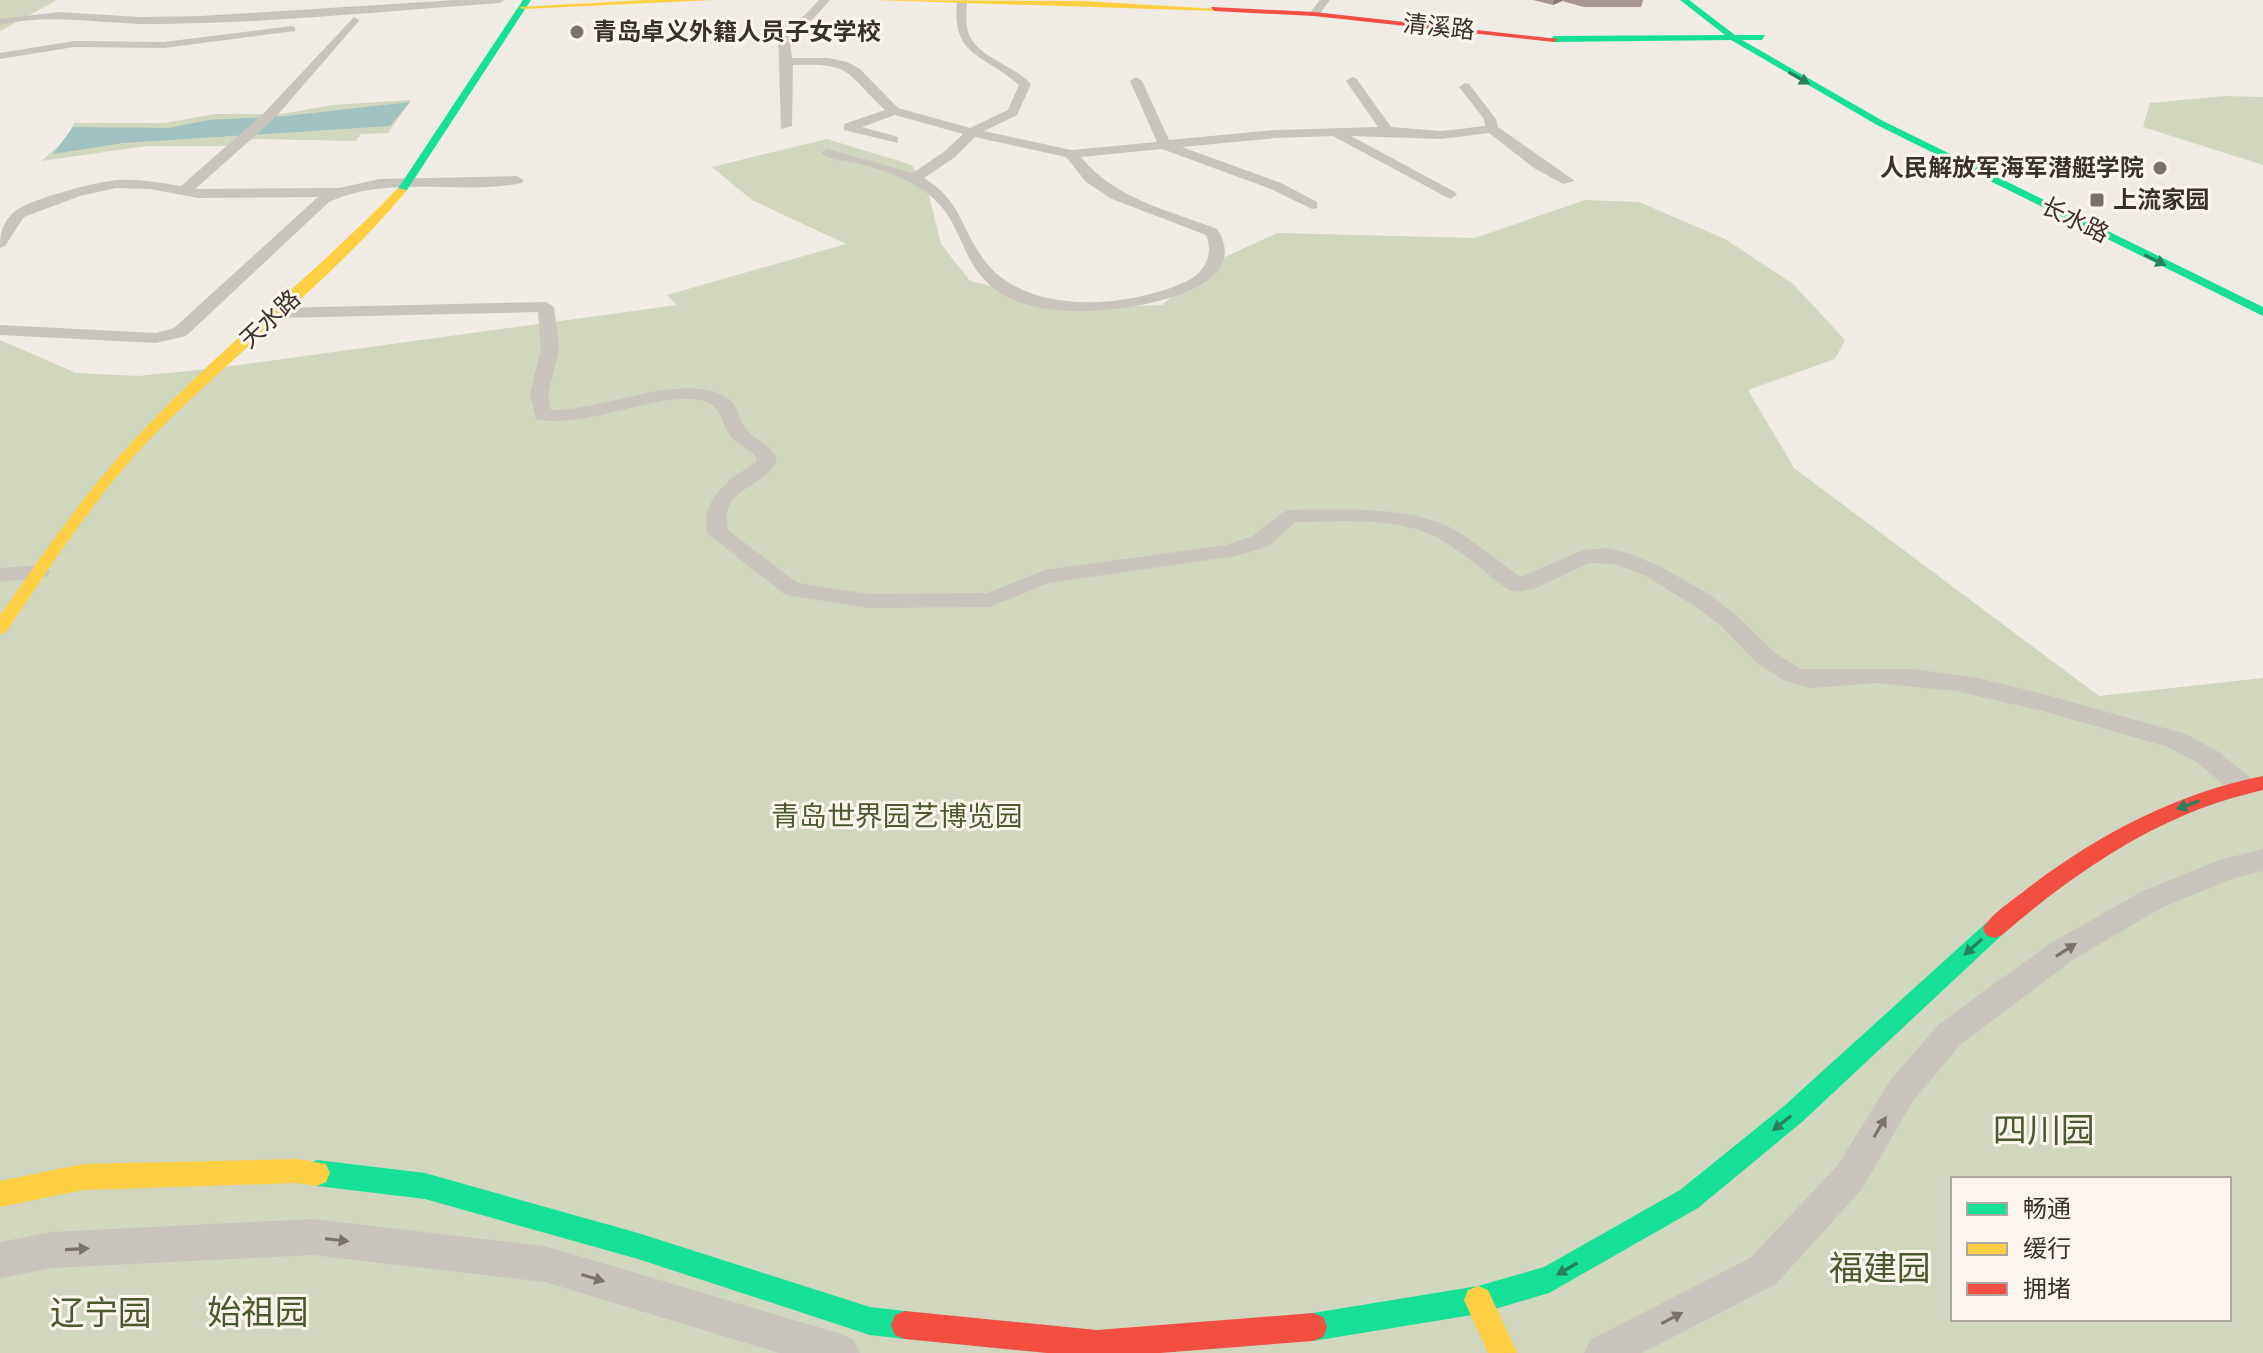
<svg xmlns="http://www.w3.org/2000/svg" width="2263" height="1353" font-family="'Exo 2','Noto Sans SC',sans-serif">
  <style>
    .green { fill: #d1d6bf; fill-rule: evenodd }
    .water { fill: #a1c2c1 }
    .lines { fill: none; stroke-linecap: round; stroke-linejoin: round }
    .street { fill: #c9c3be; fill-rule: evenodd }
    .fast { fill: #16e098; fill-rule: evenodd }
    .slow { fill: #ffcf43; fill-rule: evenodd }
    .jam { fill: #f24e42; fill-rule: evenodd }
    .wall { fill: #a89690 }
    .shaded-wall { fill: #887a75 }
    .oneway { fill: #2a7f5c }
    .oneway2 { fill: #7b726d }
    .poi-dot { fill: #7a716c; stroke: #fbf5ee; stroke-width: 3 }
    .labels { text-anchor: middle; stroke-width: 6; stroke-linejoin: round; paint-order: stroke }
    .far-street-label { font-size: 24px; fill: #3b302b; stroke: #fbf5ee }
    .far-poi-label { font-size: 24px; font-weight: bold; fill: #3b302b; stroke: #fbf5ee; text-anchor: start }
    .park-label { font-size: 28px; fill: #4a5a2e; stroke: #fbf5ee }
    .near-park-label { font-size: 34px; fill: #4a5a2e; stroke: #fbf5ee }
  </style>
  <rect width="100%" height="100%" fill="#f0ebe5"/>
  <!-- green -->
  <g class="green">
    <polygon points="0,0 57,0 0,31"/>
    <polygon points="2226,96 2263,97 2263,165 2143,127 2150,103"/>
    <polygon points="411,100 388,133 361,134 356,141 254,139 231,146 147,146 41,161 65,141 74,123 164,123 215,114 282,114 332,105"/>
    <path d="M827,139L912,165L928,192L941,244L970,281L1082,308L1162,305L1210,264L1277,233L1475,238L1585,200L1639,202L1725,239L1793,284L1845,340L1835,359L1748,390L1794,468L2099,696L2263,678V1353H0V340L76,373L138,376L217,368L677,305L667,295L846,244L752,200L712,167ZM1953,1179H2229V1319H1953Z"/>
  </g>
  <!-- water -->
  <polygon class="water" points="410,102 390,126 123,143 53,154 73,127 169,128 208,120 286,116"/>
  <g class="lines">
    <!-- street -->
    <g class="street">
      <path d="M456,0H505L500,3C386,11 272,23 158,24C104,25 53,12 0,25V19L59,12L139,17L201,16Z"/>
      <path d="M819,0H830L813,19L789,33L792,58H828L847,62L860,69L898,108L970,128L1008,110L1019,85C984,54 951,57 957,1L967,0C967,10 965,21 968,32C976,57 1014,65 1031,84L1017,115L984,131L1071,150L1157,142L1130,81L1136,77L1142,81L1169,140L1276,130L1378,127L1346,81L1352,77L1356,78L1391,127L1442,131L1485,126L1484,119L1459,87L1465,83L1469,84L1496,119L1498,127L1575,181L1563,184L1534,168L1489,133L1442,139L1351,136L1455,192L1457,195L1450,199L1333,136L1276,138L1182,147L1281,183L1317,202V208L1312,209L1271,189L1162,149L1081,157C1114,199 1169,210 1217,229C1260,295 1114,313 1076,311C1056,311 1034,308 1016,301C958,276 969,230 933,198C912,179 883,170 856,163C844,161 830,160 821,153L828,149L913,173L945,151L963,134L895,115L862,127L898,137V143L844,130V124L885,110C845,72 853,63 793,65L792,126L781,129L778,31L805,15ZM975,137L1066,157L1086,182L1112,199L1206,235C1214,253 1205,273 1187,281C1130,308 1027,317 985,261C961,230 962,201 924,178L955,157Z"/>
      <polygon points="1320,0 1330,0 1318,16 1310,16 1309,14"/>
      <path d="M354,17L359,20L358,22L274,119L195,189L339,188L380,179L517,176L524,180L522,183C458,196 390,174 329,202L186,336L156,343L0,335V325L156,333L174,328L318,197L198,198L150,189L116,188L80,196L24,217L5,246L0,248C0,234 2,224 12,214C24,200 99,181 118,180C140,179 160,183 181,186L264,113Z"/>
      <polygon points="291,26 295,27 295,31 164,48 74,47 0,59 0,53 74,41 164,42"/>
      <path d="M546,302L554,307L559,349L548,394L551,410C599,413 693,366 732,402C739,410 739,421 746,429C756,441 769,444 777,458C768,490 718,484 728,530L798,583L869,594L987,593L1045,570L1226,545L1253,536L1283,512L1290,510C1340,510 1411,505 1455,530C1478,544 1499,562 1521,577L1583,550L1607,548L1628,553L1661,567L1712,596L1737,616L1775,653L1801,669H1913L1978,678L2043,694L2186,734L2219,752L2252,779L2256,786L2252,793L2243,796L2234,793L2196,762L2168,747L2043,711L1956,691L1877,683L1811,688L1785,681L1758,664L1721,626L1696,607L1646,576L1615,564L1589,563L1536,588L1517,592L1509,590C1486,573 1463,552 1438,538C1397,516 1340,522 1295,522L1269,546L1236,556L1049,583L990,607L869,608L792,596L784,594L707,533C701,497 729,480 756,462L757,458C751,449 741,446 733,439C722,428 723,410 709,403C671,385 586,431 536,419L530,394L541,349L538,312L277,318L269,313L277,308Z"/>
      <polygon points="39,565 47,567 50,572 47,577 0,582 0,568"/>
      <polygon points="2263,849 2263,871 2234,878 2161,908 2071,961 1961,1044 1913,1101 1862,1189 1776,1284 1642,1353 1584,1353 1590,1340 1750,1258 1838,1165 1891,1079 1939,1024 2051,943 2141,892 2219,860"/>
      <polygon points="312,1219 545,1246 841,1334 854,1340 860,1353 779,1353 545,1282 312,1255 52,1268 0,1278 0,1242 52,1232"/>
    </g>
    <!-- fast -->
    <g class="fast">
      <polygon points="523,0 531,0 407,190 398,192 397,190"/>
      <polygon points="1680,0 1689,0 1735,35 1765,35 1762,40 1742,40 1883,121 2263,307 2263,316 1877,125 1731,40 1554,42 1550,39 1554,36 1725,35"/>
      <polygon points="1994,920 2002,923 2005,929 2002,935 1802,1122 1698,1208 1549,1293 1478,1314 1313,1341 1303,1337 1299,1327 1303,1317 1313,1313 1478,1286 1544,1267 1680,1190 1784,1106 1986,923"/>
      <polygon points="317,1160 425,1173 638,1233 870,1307 905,1311 915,1315 919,1325 915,1335 905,1339 870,1335 638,1259 425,1199 317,1186 308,1182 304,1173 308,1164"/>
    </g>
    <!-- slow -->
    <g class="slow">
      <polygon points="646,0 713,0 523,9 519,7"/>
      <polygon points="873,0 1083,1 1218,9 1214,11"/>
      <path d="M398,188L407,190C333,280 230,356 148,441C93,499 51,566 6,632L0,634V615C43,555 83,495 133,441C216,351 313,276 398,188Z"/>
      <polygon points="297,1159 326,1164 330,1173 326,1182 317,1186 297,1183 83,1190 0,1207 0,1181 83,1164"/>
      <polygon points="1478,1286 1488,1290 1517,1353 1488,1353 1464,1300 1468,1290"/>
    </g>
    <!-- jam -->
    <g class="jam">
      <polygon points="1211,7 1314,12 1558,39 1554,42 1314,16 1214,11"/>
      <path d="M2263,776V790C2162,812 2079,869 2002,935L1994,938L1986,935L1983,929C1991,913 2014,900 2028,888C2099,834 2175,794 2263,776Z"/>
      <polygon points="905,1311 1097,1330 1313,1313 1323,1317 1327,1327 1323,1337 1313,1341 1160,1353 1047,1353 905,1339 895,1335 891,1325 895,1315"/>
    </g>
  </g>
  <!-- wall -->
  <polygon class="wall" points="1533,0 1643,0 1641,7 1584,7 1562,1 1553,5"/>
  <!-- shaded-wall -->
  <polygon class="shaded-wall" points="1554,0 1562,0 1562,1 1553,5"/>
  <!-- one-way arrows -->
  <defs><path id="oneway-solid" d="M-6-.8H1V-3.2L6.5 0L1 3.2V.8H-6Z" transform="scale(2)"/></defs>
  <g class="oneway">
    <use href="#oneway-solid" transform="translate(1799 78) rotate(30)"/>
    <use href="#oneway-solid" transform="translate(2155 260) rotate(26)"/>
    <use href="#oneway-solid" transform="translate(2188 805) rotate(161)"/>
    <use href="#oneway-solid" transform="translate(1973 947) rotate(138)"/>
    <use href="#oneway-solid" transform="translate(1782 1123) rotate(141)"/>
    <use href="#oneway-solid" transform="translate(1567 1269) rotate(150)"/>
  </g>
  <g class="oneway2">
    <use href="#oneway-solid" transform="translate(2066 950) rotate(-32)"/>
    <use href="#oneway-solid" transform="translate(1880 1127) rotate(-59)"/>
    <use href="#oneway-solid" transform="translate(337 1240) rotate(7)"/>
    <use href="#oneway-solid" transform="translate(77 1249) rotate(-3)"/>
    <use href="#oneway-solid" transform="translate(593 1278) rotate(17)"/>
    <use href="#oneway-solid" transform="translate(1672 1318) rotate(-28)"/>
  </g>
  <!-- markers -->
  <g class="poi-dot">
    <circle cx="577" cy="32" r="8"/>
    <circle cx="2160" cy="168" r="8"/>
    <rect x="2089" y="192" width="16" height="16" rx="4"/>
  </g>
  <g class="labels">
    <!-- far-street labels -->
    <g class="far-street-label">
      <text transform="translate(1439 27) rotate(6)" y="8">清溪路</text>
      <text transform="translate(2075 220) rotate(26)" y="8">长水路</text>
      <text transform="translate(270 319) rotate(-43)" y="8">天水路</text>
    </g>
    <!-- far-poi labels -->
    <g class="far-poi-label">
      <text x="593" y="40">青岛卓义外籍人员子女学校</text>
      <text x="2144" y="176" text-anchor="end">人民解放军海军潜艇学院</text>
      <text x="2113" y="208">上流家园</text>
    </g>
    <!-- park labels -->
    <g class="park-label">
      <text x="897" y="826">青岛世界园艺博览园</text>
    </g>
    <!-- near-park labels -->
    <g class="near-park-label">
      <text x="2044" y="1142">四川园</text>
      <text x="1880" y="1280">福建园</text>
      <text x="258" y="1324">始祖园</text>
      <text x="101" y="1325">辽宁园</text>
    </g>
  </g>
  <!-- legend -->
  <rect x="1951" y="1177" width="280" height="144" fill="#fbf5ee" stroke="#aea6a0" stroke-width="2"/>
  <rect x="1967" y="1203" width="40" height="12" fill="#16e098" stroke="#aea6a0" stroke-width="2"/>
  <text x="2023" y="1217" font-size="24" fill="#3b302b">畅通</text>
  <rect x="1967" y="1243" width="40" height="12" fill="#ffcf43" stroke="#aea6a0" stroke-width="2"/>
  <text x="2023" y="1257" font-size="24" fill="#3b302b">缓行</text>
  <rect x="1967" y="1283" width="40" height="12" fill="#f24e42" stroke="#aea6a0" stroke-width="2"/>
  <text x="2023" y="1297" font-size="24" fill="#3b302b">拥堵</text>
</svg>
